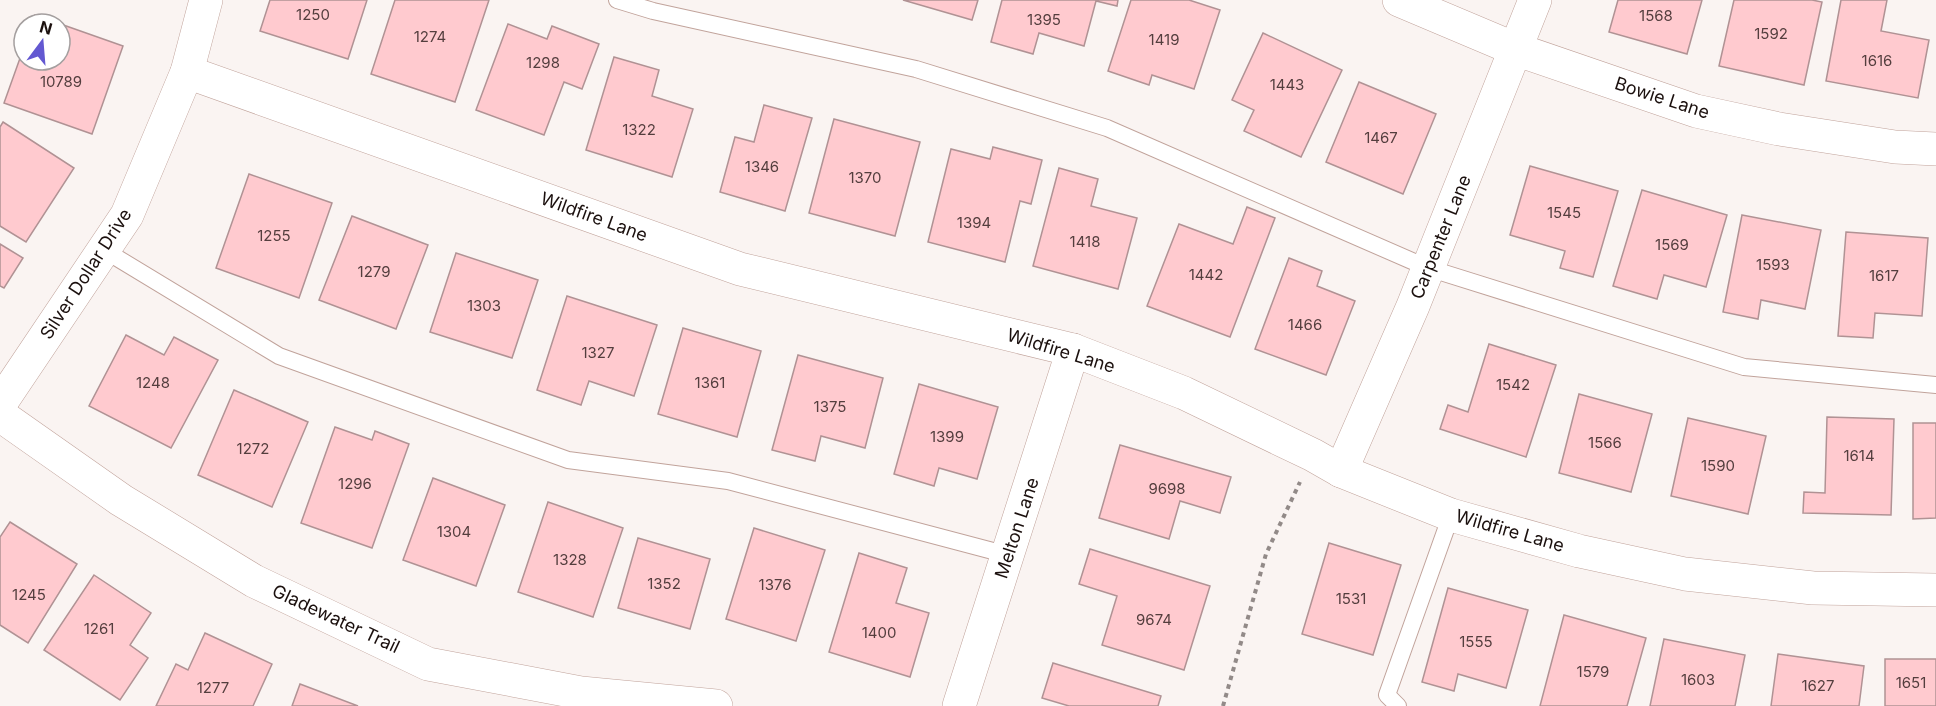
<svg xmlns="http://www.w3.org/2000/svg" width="1936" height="706" font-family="Inter,sans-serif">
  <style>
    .building { fill: #ffcacf; stroke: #b09294; stroke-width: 1.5 }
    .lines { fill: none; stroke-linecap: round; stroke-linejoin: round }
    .lane-casing { stroke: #c1a39b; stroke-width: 18 }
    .street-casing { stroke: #c1a39b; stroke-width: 34 }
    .path { stroke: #928a88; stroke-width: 4; stroke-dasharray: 4.5 4.5; stroke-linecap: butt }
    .lane { stroke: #fff; stroke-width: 16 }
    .street { stroke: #fff; stroke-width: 33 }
    .labels { text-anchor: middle; stroke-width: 6; stroke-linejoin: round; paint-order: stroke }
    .number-label { font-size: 15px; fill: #543e3e }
    .street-label { font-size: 18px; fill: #1b100e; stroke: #fff }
  </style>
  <rect width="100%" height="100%" fill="#faf4f2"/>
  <!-- building -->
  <g class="building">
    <polygon points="270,0 367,0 348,59 260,31"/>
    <polygon points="395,0 489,0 455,102 371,74"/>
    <polygon points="903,0 978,0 972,20"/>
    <polygon points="1002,0 1118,0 1117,6 1096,1 1084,46 1039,33 1033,54 991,42"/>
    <polygon points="1131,0 1189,0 1220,10 1194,89 1152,75 1149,85 1108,71"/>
    <polygon points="1618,0 1702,0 1687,54 1609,32"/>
    <polygon points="1734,0 1812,0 1822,2 1804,85 1719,66"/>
    <polygon points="1841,0 1887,0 1881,31 1929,40 1918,98 1826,81"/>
    <polygon points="35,15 123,46 92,134 4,103 24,47 24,60 60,60 60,24 32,24"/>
    <polygon points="508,24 547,39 552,26 599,44 582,89 564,82 544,135 476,110"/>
    <polygon points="1263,33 1342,70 1301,157 1244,131 1254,110 1232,100"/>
    <polygon points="614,57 659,70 652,96 693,109 672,177 586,150"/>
    <polygon points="1359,82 1436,114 1403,194 1326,162"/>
    <polygon points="764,105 812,118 785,211 720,192 735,137 754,142"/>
    <polygon points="834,119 920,142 895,236 809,213"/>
    <polygon points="3,122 74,168 26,242 0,226 0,127"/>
    <polygon points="993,147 1042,160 1031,204 1020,201 1005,262 928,242 951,149 990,159"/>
    <polygon points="1530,166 1618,191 1593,277 1560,268 1565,251 1510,235"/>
    <polygon points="1059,168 1098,179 1091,206 1137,218 1118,289 1033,266"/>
    <polygon points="249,174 332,203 299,298 216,268"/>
    <polygon points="1642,190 1727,215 1706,287 1664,275 1657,299 1613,286"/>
    <polygon points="1247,207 1275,218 1230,337 1147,306 1179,224 1233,244"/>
    <polygon points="1742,215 1821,230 1805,309 1761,300 1758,319 1723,312"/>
    <polygon points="352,216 428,245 396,329 319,300"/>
    <polygon points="1846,232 1928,238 1922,316 1875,313 1873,338 1838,336"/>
    <polygon points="0,244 23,258 4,288 0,286"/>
    <polygon points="456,253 538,280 512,358 430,332"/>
    <polygon points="1289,258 1322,271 1317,286 1355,301 1326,375 1255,349"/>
    <polygon points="567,296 657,325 634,396 589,381 581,405 537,390"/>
    <polygon points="683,328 761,351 737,437 658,414"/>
    <polygon points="126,335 164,355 174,337 218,360 171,448 89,406"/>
    <polygon points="1489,344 1556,365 1526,457 1440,429 1448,405 1468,412"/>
    <polygon points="798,355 883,378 865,448 821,436 815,461 772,450"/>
    <polygon points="919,384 998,407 977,479 939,468 934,486 894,474"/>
    <polygon points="234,390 308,422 272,507 198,475"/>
    <polygon points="1579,394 1652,414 1631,492 1559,473"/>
    <polygon points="1827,417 1894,419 1891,515 1803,513 1804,492 1825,493"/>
    <polygon points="1688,418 1766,436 1748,514 1671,496"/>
    <polygon points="1913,423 1936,423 1936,518 1913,519"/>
    <polygon points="335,427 372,440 375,431 409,444 372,548 301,523"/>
    <polygon points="1120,445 1231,477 1220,513 1180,501 1169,539 1099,518"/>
    <polygon points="433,478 505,505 476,586 403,560"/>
    <polygon points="548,502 623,528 593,617 518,592"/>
    <polygon points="10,522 77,564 28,643 0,625 0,537"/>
    <polygon points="754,528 825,550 796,641 726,619"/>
    <polygon points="638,538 710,559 690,629 618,608"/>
    <polygon points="1329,543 1401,565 1373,655 1302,634"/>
    <polygon points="1090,549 1210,586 1184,670 1102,645 1117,596 1079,584"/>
    <polygon points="859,553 907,568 896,603 929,613 910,677 829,652"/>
    <polygon points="94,575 151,613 130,645 148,658 120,700 44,650"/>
    <polygon points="1448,588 1528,610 1506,688 1458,674 1454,691 1422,682"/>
    <polygon points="1564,615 1646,638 1627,706 1540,706"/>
    <polygon points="205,633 272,664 253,706 156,706 176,664 188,670"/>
    <polygon points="1664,639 1745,655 1735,706 1650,706"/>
    <polygon points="1778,654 1864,666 1859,706 1771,706"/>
    <rect x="1885" y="659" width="51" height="47"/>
    <polygon points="1053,663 1161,696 1158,706 1069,706 1042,698"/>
    <polygon points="300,684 358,706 292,706"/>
  </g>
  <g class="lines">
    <!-- lane casing -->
    <g class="lane-casing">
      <g id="lane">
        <polyline points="617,0 653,11 916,69 1107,128 1428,268 1744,367 1936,385"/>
        <polyline points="104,250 279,356 568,460 728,481 1008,555"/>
        <polyline points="1398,706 1387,695 1451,515"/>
      </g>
    </g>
    <!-- street casing -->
    <g class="street-casing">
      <g id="street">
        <polyline points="1399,0 1515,49 1696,111 1779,129 1895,147 1936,149"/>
        <polyline points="187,72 740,269 1073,350 1184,393 1313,455 1341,471 1451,515 1579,551 1685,574 1813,588 1936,590"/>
        <polyline points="0,404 127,215 187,72 206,0"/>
        <polyline points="0,415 121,500 254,581 428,664 581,693 716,706"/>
        <polyline points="1341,471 1413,306 1535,0"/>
        <polyline points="959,706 1073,350"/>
      </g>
    </g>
    <!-- path -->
    <polyline class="path" points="1223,706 1266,554 1300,482"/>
    <!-- lane -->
    <use href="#lane" class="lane"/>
    <!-- street -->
    <use href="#street" class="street"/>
  </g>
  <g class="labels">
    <!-- number labels -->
    <g class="number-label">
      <text x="313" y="20">1250</text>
      <text x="1656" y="21">1568</text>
      <text x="1044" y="25">1395</text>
      <text x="1771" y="39">1592</text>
      <text x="430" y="42">1274</text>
      <text x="1164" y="45">1419</text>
      <text x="1877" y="66">1616</text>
      <text x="543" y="68">1298</text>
      <text x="61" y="87">10789</text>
      <text x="1287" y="90">1443</text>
      <text x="639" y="135">1322</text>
      <text x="1381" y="143">1467</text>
      <text x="762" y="172">1346</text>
      <text x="865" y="183">1370</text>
      <text x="1564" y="218">1545</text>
      <text x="974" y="228">1394</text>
      <text x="274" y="241">1255</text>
      <text x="1085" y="247">1418</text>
      <text x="1672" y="250">1569</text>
      <text x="1773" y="270">1593</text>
      <text x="374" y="277">1279</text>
      <text x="1206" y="280">1442</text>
      <text x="1884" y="281">1617</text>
      <text x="484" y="311">1303</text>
      <text x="1305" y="330">1466</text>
      <text x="598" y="358">1327</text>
      <text x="153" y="388">1248</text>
      <text x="710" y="388">1361</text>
      <text x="1513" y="390">1542</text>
      <text x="830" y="412">1375</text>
      <text x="947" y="442">1399</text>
      <text x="1605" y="448">1566</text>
      <text x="253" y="454">1272</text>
      <text x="1859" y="461">1614</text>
      <text x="1718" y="471">1590</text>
      <text x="355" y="489">1296</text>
      <text x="1167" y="494">9698</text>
      <text x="454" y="537">1304</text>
      <text x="570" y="565">1328</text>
      <text x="664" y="589">1352</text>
      <text x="775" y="590">1376</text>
      <text x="29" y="600">1245</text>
      <text x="1351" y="604">1531</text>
      <text x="1154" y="625">9674</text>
      <text x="99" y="634">1261</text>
      <text x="879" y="638">1400</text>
      <text x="1476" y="647">1555</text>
      <text x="1593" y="677">1579</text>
      <text x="1698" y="685">1603</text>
      <text x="1911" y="688">1651</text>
      <text x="1818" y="691">1627</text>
      <text x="213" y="693">1277</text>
    </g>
    <!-- street labels -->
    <g class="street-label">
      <text transform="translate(1662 98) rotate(18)" y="6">Bowie Lane</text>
      <text transform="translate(594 217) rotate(20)" y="6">Wildfire Lane</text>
      <text transform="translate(1441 237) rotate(-68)" y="6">Carpenter Lane</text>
      <text transform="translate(86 274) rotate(-57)" y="6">Silver Dollar Drive</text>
      <text transform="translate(1061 351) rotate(17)" y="6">Wildfire Lane</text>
      <text transform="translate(1017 528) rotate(-72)" y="6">Melton Lane</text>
      <text transform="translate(1510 531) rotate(16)" y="6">Wildfire Lane</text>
      <text transform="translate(336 619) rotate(25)" y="6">Gladewater Trail</text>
    </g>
  </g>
  <!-- north arrow -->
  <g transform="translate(42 42) rotate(16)"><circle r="28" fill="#ffffff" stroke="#a49f9f" stroke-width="1.5"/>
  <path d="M0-4.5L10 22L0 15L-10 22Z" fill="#6358d1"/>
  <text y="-9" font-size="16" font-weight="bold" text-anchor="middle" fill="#1b100e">N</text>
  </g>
</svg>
